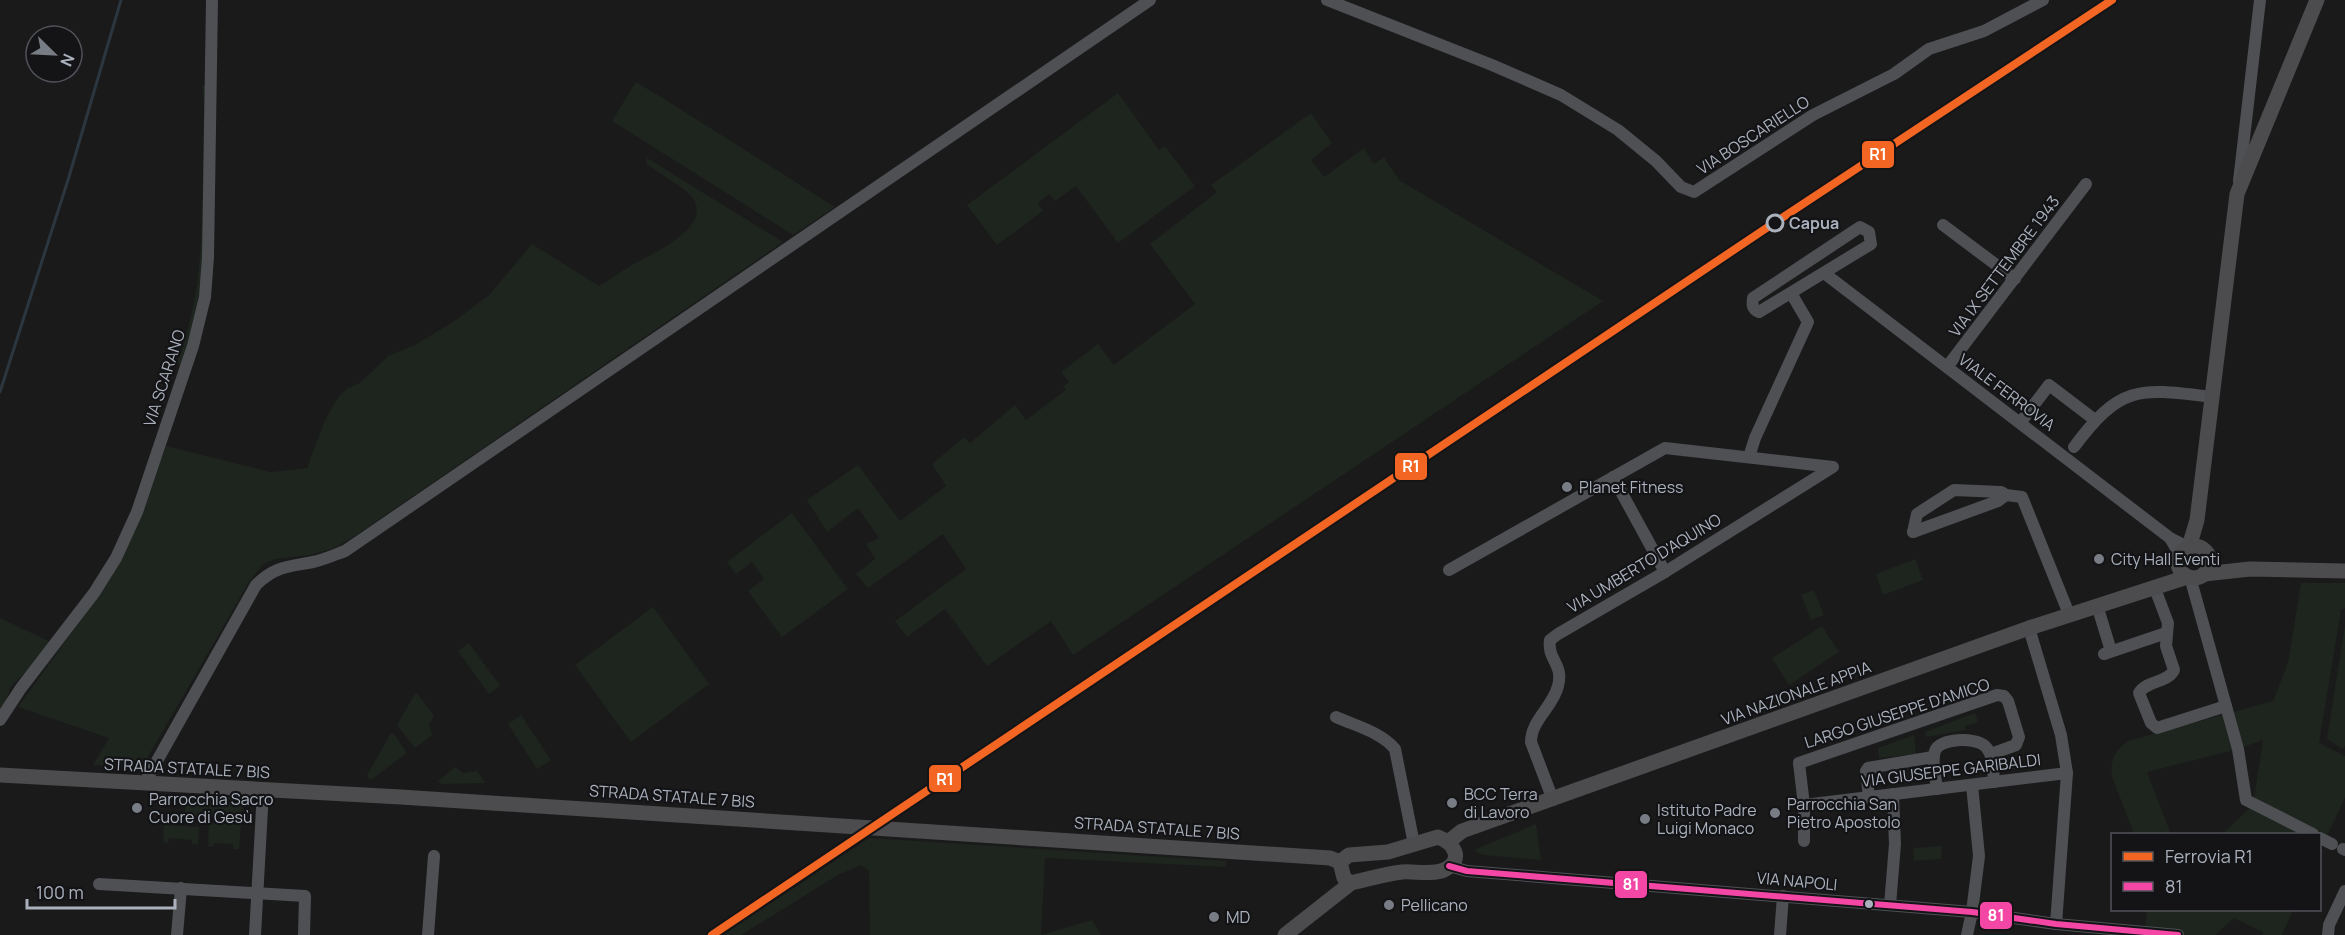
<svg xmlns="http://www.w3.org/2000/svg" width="2345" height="935" font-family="Manrope,sans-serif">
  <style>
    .green { fill: #1d251e }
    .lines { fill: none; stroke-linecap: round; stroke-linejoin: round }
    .stream { stroke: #2c363e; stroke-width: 3 }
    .minor { stroke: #4e5054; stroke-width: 12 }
    .major { stroke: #4c4c4f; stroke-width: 15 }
    .bus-1-casing { stroke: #141417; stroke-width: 10 }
    .bus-1 { stroke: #f346a5; stroke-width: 6 }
    .rail-1-casing { stroke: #141417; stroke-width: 12 }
    .rail-1 { stroke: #f26522; stroke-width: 8 }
    .stop-dot { fill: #141417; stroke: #aab1bc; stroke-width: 3 }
    .poi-dot { fill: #787c84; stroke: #141417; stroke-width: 2 }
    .bus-dot { fill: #aab1bc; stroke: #141417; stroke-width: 2 }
    .labels { text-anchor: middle; stroke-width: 4.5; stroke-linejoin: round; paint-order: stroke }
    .street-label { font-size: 16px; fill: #aab1bc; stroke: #141417 }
    .stop-label { font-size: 16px; font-weight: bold; fill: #aab1bc; stroke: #141417; text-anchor: start }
    .poi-label { font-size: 16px; fill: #aab1bc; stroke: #141417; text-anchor: start }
    .line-badge { stroke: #141417; stroke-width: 2 }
    .badge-label { font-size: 16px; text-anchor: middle; font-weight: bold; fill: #fff }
  </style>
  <rect width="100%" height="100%" fill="#1a1a1b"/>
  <!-- green -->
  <g class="green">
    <polygon points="636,82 658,95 835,207 793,235 612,121"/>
    <path d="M202,86H209L201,288L182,366L177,363C209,282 201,190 204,104Z"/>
    <polygon points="1118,93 1159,150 1165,146 1195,186 1118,243 1076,186 1055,201 1049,194 1038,203 1043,211 997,245 967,205"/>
    <polygon points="1311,113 1332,143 1311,160 1324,177 1364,148 1374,164 1384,157 1399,180 1603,301 1073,655 1051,621 987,666 945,609 907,637 895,621 966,569 943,534 868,588 856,574 875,559 866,544 879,538 858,508 827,532 807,500 858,465 900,521 946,486 932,464 964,437 970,443 1015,405 1026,420 1066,390 1063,386 1069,382 1061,372 1098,344 1114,365 1195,304 1150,244 1217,192 1211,185"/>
    <path d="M647,158L783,242L352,538L334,548L310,555L275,559L263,564L249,582L141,769L93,765L109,738L18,707L98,596L141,515L166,446L271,472L307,468L325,420L338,397L348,388L360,383L388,356L415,345L453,322L489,295L532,244L599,286C610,280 619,273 630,266C649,255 717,227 691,196C685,188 655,171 646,163Z"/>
    <polygon points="792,513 848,589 782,637 748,591 764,579 752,562 736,574 727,562"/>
    <polygon points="1915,559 1923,580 1883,595 1876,574"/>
    <path d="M2301,583H2345V608L2341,610L2319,743L2345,756V797L2320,851V834H2222L2253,805L2263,740L2238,749L2147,772L2171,834H2134L2112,777C2110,760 2114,751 2128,741L2273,701L2288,663Z"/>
    <polygon points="1814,590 1824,615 1811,620 1801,595"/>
    <polygon points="653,607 709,684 631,742 575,665"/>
    <polygon points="0,618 53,643 10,688 7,700 0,711"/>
    <polygon points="2345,625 2345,746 2342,749 2327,739"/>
    <polygon points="1822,626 1839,652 1789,685 1772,658"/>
    <polygon points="469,643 500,686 489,694 458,651"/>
    <polygon points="416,692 434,716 429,725 432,735 415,748 397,725"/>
    <polygon points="1975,713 1978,722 1965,726 1965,730 1926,737 1925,732"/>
    <polygon points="521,715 551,760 537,769 508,724"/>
    <polygon points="391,733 394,734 407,753 372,779 369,779 367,775"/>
    <polygon points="1914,735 1916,754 1879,758 1878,748"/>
    <polygon points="455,767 463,773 477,771 485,783 441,784 438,781"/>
    <polygon points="186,795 243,798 241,818 185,815"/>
    <polygon points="209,823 241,825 239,849 233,849 233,844 214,843 213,847 208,846"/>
    <polygon points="1536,824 1541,860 1483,855 1476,852 1476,849"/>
    <polygon points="164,825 199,827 198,845 192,844 192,840 169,838 168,843 163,842"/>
    <polygon points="869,838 1226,861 1226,867 1045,858 1041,935 1092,920 1101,935 870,935 869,871 861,865 838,875 741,935 723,935"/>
    <polygon points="1942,846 1941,859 1914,861 1913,848"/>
    <polygon points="2147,910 2293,910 2282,935 2262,935 2263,932 2234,918 2215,935 2144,935"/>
  </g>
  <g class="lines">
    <!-- stream -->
    <polyline class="stream" points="0,392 68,180 121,0"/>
    <!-- minor -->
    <g class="minor">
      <polyline points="1327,0 1492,65 1561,95 1618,130 1656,161 1681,187 1694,192 1813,115 1894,74 1929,49 1984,31 2043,0"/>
      <polyline points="2239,181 2260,0"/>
      <polyline points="1943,225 2015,279"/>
      <path d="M1860,227L1869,232L1871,244L1759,312C1752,309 1752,305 1753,298Z"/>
      <polyline points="1824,273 2170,538 2188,547"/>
      <polyline points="1947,367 2086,184"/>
      <polyline points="2020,423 2049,385 2095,420"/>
      <path d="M2074,447C2121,384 2139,388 2212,397"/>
      <polyline points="1749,457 1755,438 1808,322 1791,293"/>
      <polyline points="1613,477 1665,572"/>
      <polyline points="1913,532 1917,514 1954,490 2001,492 2006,495 2022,497 2069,614"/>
      <polyline points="1913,532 1998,501 2006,495"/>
      <polyline points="2170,538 2180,555"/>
      <path d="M1449,570L1665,448L1833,467L1665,572L1558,634L1550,640C1547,660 1564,664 1558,686C1553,707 1531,720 1531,742L1553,800"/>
      <polyline points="2190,577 2238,749 2246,800 2313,834"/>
      <path d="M2154,586L2168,623L2166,646L2174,670C2168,683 2147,680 2139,693L2151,723L2157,728L2226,706"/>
      <polyline points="2097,605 2111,651"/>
      <polyline points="2029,628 2061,735 2067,773 2056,924"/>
      <polyline points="2104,654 2166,633"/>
      <path d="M1336,717C1356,726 1381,732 1395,749L1414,844"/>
      <polyline points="0,720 21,688 94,593 116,558 137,512 193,346 205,297 208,257 212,0"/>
      <path d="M144,784L256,585C275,566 288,567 313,562C323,560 334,555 345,551L1150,0"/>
      <path d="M1937,789C1936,777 1931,762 1935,751C1939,738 1975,737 1985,746C1994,755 1993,770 1994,782"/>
      <polyline points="1869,797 1866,771 1868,768 1933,757"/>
      <polyline points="1804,805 2067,773"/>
      <polyline points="2320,838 2332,844"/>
      <polyline points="1804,841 1804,805 1799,763 1997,695 2004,696 2008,701 2019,737 2016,745 1991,754"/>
      <polyline points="2343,849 2345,850"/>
      <polyline points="1449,866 1467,871 1972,912 2056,924 2178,935"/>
      <polyline points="99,884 305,896 304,935"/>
      <polyline points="1890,905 1895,844 1893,794"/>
      <polyline points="177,935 181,888"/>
      <polyline points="255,935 263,791"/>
      <polyline points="428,935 434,856"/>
      <polyline points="1780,935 1783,896"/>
      <polyline points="1967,935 1972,912 1979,856 1972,785"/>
      <polyline points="2328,935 2329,925 2345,891"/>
    </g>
    <!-- major -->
    <g class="major">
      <circle cx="2194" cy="562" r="16"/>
      <polyline points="2189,547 2197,520 2237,194 2317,0"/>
      <polyline points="2204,574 2250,569 2345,571"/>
      <polyline points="0,775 401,797 1330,858 1340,862"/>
      <path d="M1438,837C1454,843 1465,860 1444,870C1432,875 1414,871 1402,872C1385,874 1368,879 1351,883L1344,878L1340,862L1349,855L1388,852Z"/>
      <polyline points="1448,842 1462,831 2029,628 2187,577"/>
      <polyline points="1285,935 1351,883"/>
    </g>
    <!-- bus-1 casing -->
    <g class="bus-1-casing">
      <polyline id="bus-1" points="1449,866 1467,871 1972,912 2056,924 2178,935"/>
    </g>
    <!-- bus-1 -->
    <use href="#bus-1" class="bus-1"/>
    <!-- rail-1 casing -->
    <g class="rail-1-casing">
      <polyline id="rail-1" points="712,935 1762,231 2112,0"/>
    </g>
    <!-- rail-1 -->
    <use href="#rail-1" class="rail-1"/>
  </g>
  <!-- markers -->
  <circle class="stop-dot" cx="1775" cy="223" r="8"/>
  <g class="poi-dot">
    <circle cx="1567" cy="487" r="6"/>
    <circle cx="2099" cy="559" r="6"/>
    <circle cx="1452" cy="803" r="6"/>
    <circle cx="137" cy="808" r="6"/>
    <circle cx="1775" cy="813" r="6"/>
    <circle cx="1645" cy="819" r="6"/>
    <circle cx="1389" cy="905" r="6"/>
    <circle cx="1214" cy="917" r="6"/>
  </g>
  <circle class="bus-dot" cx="1869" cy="904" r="5"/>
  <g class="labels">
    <!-- street labels -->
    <g class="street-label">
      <text transform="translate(1753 135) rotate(-33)" y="6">VIA BOSCARIELLO</text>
      <text transform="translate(2004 266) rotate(-53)" y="6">VIA IX SETTEMBRE 1943</text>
      <text transform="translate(164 378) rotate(-72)" y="6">VIA SCARANO</text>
      <text transform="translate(2007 392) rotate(37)" y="6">VIALE FERROVIA</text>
      <text transform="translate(1644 563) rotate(-31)" y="6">VIA UMBERTO D'AQUINO</text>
      <text transform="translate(1796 693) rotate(-20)" y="6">VIA NAZIONALE APPIA</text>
      <text transform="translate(1897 713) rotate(-18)" y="6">LARGO GIUSEPPE D'AMICO</text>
      <text transform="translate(187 768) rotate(3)" y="6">STRADA STATALE 7 BIS</text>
      <text transform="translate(1951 770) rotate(-7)" y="6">VIA GIUSEPPE GARIBALDI</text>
      <text transform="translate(672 796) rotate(4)" y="6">STRADA STATALE 7 BIS</text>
      <text transform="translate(1157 828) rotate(4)" y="6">STRADA STATALE 7 BIS</text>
      <text transform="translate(1797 881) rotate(5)" y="6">VIA NAPOLI</text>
    </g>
    <!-- stop labels -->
    <g class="stop-label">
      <text x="1789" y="229">Capua</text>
    </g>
    <!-- poi labels -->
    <g class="poi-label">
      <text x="1579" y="493">Planet Fitness</text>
      <text x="2111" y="565">City Hall Eventi</text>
      <text x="1464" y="800">BCC Terra<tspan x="1464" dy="18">di Lavoro</tspan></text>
      <text x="149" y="805">Parrocchia Sacro<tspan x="149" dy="18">Cuore di Gesù</tspan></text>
      <text x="1787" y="810">Parrocchia San<tspan x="1787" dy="18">Pietro Apostolo</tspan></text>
      <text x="1657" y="816">Istituto Padre<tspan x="1657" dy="18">Luigi Monaco</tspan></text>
      <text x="1401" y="911">Pellicano</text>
      <text x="1226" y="923">MD</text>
    </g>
  </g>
  <g class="line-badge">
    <rect x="1861" y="140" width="34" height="29" rx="6" fill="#f26522"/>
    <rect x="1394" y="452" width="34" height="29" rx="6" fill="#f26522"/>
    <rect x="928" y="764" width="34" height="29" rx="6" fill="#f26522"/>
    <rect x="1614" y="870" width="34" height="29" rx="6" fill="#f346a5"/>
    <rect x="1979" y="901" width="34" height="29" rx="6" fill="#f346a5"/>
  </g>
  <g class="badge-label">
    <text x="1878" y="160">R1</text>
    <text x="1411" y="472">R1</text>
    <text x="945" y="785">R1</text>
    <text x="1631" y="890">81</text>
    <text x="1996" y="921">81</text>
  </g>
  <!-- legend -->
  <rect x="2111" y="833" width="210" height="78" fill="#141417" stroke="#505359" stroke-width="1.5"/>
  <rect x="2123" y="852" width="30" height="9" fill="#f26522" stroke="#505359" stroke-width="1.5"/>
  <text x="2165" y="863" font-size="18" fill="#aab1bc">Ferrovia R1</text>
  <rect x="2123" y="882" width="30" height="9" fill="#f346a5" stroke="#505359" stroke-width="1.5"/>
  <text x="2165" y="893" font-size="18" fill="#aab1bc">81</text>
  <!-- north arrow -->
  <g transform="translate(54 54) rotate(114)"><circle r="28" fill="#141417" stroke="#505359" stroke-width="1.5"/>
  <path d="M0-4.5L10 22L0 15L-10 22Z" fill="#787c84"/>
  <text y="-9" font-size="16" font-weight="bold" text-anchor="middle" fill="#aab1bc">N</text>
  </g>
  <!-- scale -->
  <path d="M27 899v9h148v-9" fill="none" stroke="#aab1bc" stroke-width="3"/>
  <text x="36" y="899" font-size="18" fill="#aab1bc" stroke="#141417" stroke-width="4.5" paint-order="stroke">100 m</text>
</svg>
